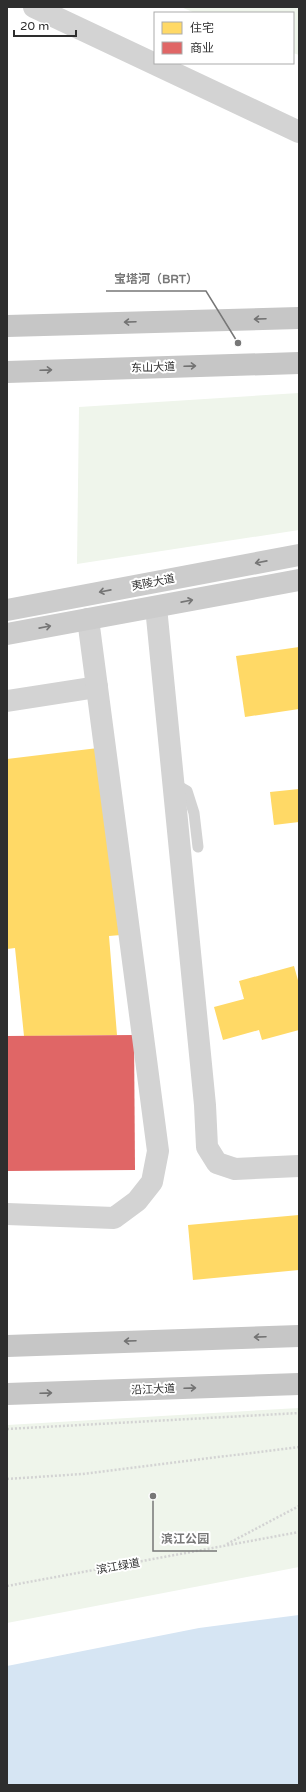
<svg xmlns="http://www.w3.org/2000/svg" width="306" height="1792" font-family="'Varela Round','Noto Sans SC',sans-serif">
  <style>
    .green { fill: #eff5eb }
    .water { fill: #d6e5f3 }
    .homes { fill: #ffd966 }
    .shops { fill: #e06666 }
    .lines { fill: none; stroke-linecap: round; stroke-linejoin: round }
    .path { stroke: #d3d3d3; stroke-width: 2.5; stroke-dasharray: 2 2; stroke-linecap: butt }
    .service { stroke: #d3d3d3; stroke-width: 11 }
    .minor { stroke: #d3d3d3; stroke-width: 22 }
    .secondary { stroke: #ccc; stroke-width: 22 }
    .primary { stroke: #c6c6c6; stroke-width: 22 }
    .oneway { stroke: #727272 }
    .oneway2 { stroke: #757575 }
    .labels { text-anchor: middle; stroke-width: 4; stroke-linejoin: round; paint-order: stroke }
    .street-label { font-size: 11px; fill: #2e2e2e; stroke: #fff }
    .leader { fill: none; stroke: #777; stroke-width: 1.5 }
    .callout-dot { fill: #777; stroke: #fff; stroke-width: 1.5 }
    .callout-label { font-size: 12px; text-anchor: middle; font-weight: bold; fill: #777; stroke: #fff; stroke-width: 4; stroke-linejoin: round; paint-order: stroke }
  </style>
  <rect width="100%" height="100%" fill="#fff"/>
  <!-- green -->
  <g class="green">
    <polygon points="181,7 299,7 299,55 293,53 293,13 195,13"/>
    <polygon points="299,393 299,530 77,564 79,407"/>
    <polygon points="299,1408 299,1567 7,1623 7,1425"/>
  </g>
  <!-- water -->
  <polygon class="water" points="299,1615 299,1785 7,1785 7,1666 199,1628"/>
  <!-- homes -->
  <g class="homes">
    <polygon points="299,647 299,709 245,717 236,656"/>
    <polygon points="98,748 121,935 109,936 117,1035 24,1036 15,948 7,949 7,759"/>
    <polygon points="299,789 299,822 274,825 270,792"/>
    <polygon points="294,966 299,984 299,1012 298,1013 299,1030 262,1040 259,1030 223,1040 214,1007 244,999 239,981"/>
    <polygon points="299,1215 299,1270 193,1280 188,1225"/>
  </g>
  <!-- shops -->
  <polygon class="shops" points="134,1035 135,1170 7,1171 7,1036"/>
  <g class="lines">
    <!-- path -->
    <g class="path">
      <polyline points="7,1429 299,1413"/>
      <polyline points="7,1479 82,1474 299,1447"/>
      <polyline points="227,1544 299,1506"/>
      <polyline points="7,1586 299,1532"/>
    </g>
    <!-- service -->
    <polyline class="service" points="173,783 187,791 194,813 198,847"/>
    <!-- minor -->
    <g class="minor">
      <polyline points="34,7 299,132"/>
      <polyline points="156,607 205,1105 207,1147 217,1163 235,1169 299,1166"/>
      <polyline points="7,701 97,687"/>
      <polyline points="7,1214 114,1218 137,1201 152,1182 158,1151 88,619"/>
    </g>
    <!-- secondary -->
    <g class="secondary">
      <polyline points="7,610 299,555"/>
      <polyline points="7,634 299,580"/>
    </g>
    <!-- primary -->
    <g class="primary">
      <polyline points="7,326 299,318"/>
      <polyline points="7,372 299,363"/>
      <polyline points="7,1346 299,1336"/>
      <polyline points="7,1394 299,1384"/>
    </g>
  </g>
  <!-- one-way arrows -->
  <defs><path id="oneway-shaft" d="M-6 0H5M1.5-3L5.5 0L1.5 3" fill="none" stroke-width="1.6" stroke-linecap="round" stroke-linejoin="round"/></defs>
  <g class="oneway">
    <use href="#oneway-shaft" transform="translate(260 319) rotate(178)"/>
    <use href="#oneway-shaft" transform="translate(130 322) rotate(178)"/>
    <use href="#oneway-shaft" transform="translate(190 366) rotate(-2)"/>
    <use href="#oneway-shaft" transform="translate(46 370) rotate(-2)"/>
    <use href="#oneway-shaft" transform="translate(260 1337) rotate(178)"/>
    <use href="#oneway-shaft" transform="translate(130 1341) rotate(178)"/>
    <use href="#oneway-shaft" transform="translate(190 1388) rotate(-2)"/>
    <use href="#oneway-shaft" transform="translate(46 1393) rotate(-2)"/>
  </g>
  <g class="oneway2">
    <use href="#oneway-shaft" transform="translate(261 562) rotate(169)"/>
    <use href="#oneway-shaft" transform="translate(105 591) rotate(169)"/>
    <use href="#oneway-shaft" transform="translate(187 601) rotate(-11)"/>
    <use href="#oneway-shaft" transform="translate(45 627) rotate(-11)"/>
  </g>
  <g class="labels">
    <!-- street labels -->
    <g class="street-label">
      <text transform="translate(153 367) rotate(-2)" y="4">东山大道</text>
      <text transform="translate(153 582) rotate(-11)" y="4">夷陵大道</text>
      <text transform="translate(153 1389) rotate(-2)" y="4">沿江大道</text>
      <text transform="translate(118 1566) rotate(-10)" y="4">滨江绿道</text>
    </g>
  </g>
  <!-- callouts -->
  <path class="leader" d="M238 343L206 291H106M153 1496L153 1551H217"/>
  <g class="callout-dot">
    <circle cx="238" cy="343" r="4"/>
    <circle cx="153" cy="1496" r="4"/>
  </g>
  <g class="callout-label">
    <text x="156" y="283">宝塔河（BRT）</text>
    <text x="185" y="1543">滨江公园</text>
  </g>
  <!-- border -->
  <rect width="306" height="1792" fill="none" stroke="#2e2e2e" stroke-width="16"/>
  <!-- legend -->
  <rect x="154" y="12" width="140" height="52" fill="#ffffff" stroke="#ababab"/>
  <rect x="162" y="22" width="20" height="12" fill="#ffd966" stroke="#ababab"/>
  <text x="190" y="32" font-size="12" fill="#2e2e2e">住宅</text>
  <rect x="162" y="42" width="20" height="12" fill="#e06666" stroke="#ababab"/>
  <text x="190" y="52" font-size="12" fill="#2e2e2e">商业</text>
  <!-- scale -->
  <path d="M14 30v6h62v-6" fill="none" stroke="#2e2e2e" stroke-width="2"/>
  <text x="20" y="30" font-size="12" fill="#2e2e2e" stroke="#ffffff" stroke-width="3" paint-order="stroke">20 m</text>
</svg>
